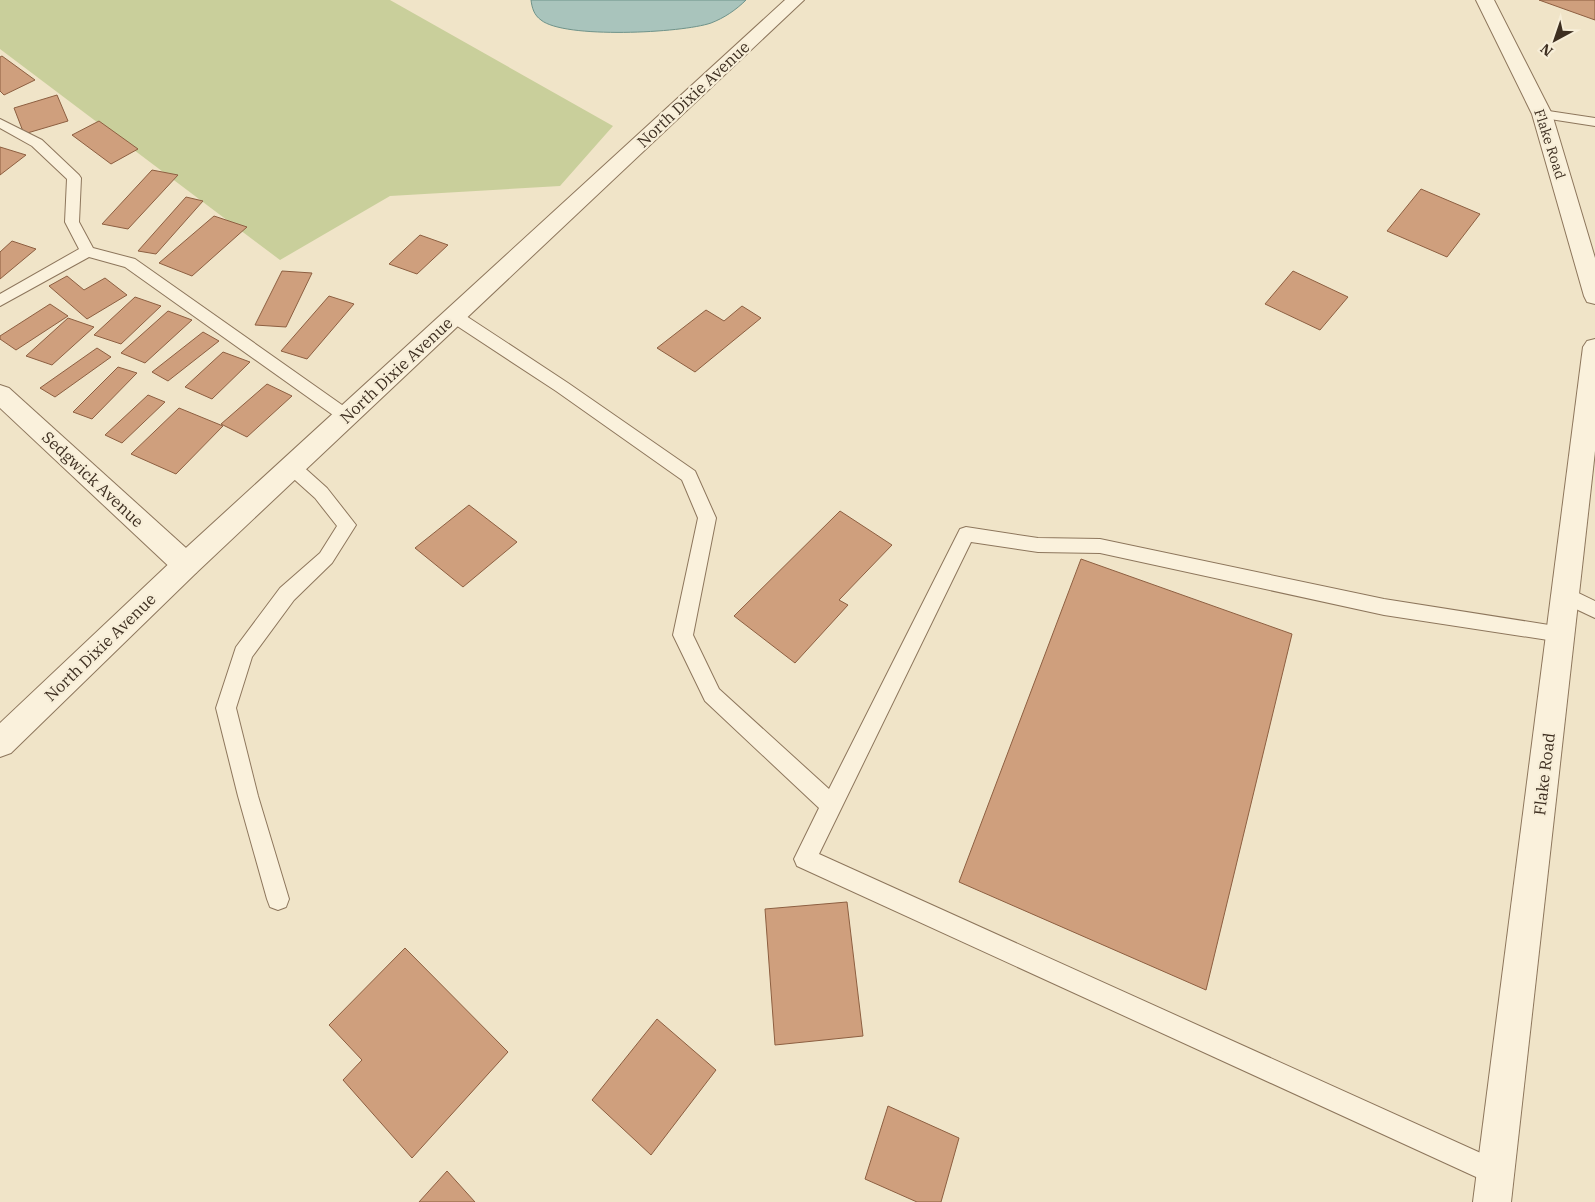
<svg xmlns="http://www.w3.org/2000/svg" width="1595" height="1202" font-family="'IBM Plex Serif',serif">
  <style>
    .green { fill: #c9cf9b }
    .water { fill: #a9c4bc; stroke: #6f938a }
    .building { fill: #cf9f7d; stroke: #8d5f41 }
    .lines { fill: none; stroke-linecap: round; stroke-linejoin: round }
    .service-casing { stroke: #8d765c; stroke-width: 2 }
    .minor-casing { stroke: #8d765c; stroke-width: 2 }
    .tertiary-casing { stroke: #8d765c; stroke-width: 2 }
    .service { fill: #faf1dc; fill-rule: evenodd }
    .minor { fill: #faf1dc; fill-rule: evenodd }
    .tertiary { fill: #faf1dc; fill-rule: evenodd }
    .labels { text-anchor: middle; stroke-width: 4.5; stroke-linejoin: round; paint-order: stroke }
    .far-street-label { font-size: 14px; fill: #3d2e20; stroke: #f7eed8 }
    .street-label { font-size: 16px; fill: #3d2e20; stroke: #f7eed8 }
  </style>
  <rect width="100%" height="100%" fill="#f0e4c8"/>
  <!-- green -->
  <polygon class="green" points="0,0 390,0 613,126 560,186 390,196 280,260 0,49"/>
  <!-- water -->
  <path class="water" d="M531,0H746C736,10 724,18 711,23C682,33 564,39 541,20C534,15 532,8 531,0Z"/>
  <!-- building -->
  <g class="building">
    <polygon points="1539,0 1595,0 1595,20"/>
    <polygon points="2,56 35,80 4,95 0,91 0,57"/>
    <polygon points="57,95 68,121 24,134 14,108"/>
    <polygon points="99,121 138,149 111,164 72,135"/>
    <polygon points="0,147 26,155 0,175"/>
    <polygon points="152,170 178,175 128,229 102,224"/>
    <polygon points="1421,189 1480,214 1447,257 1387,231"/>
    <polygon points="186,197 203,201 156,254 138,251"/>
    <polygon points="214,216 247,227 192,276 159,263"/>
    <polygon points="420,235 448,245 417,274 389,264"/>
    <polygon points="12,241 36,249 0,279 0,252"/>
    <polygon points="282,271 312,273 286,327 255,325"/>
    <polygon points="1293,271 1348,297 1320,330 1265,304"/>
    <polygon points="67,276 84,290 105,278 127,295 87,319 49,286"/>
    <polygon points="329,296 354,304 307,359 281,351"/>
    <polygon points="135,297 161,306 121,344 94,335"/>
    <polygon points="50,304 68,316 16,350 0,339 0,336"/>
    <polygon points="742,306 761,318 695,372 657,348 706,310 724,321"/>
    <polygon points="168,311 192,320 145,363 121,353"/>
    <polygon points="68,318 94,327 52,365 26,356"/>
    <polygon points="203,332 219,341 168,381 152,372"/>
    <polygon points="97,348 111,357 55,397 40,388"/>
    <polygon points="223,352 250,362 212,399 185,387"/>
    <polygon points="118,367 137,373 92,419 73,412"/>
    <polygon points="267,384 292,396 247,437 221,424"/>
    <polygon points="148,395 165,402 122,443 105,435"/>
    <polygon points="179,408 223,426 176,474 131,454"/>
    <polygon points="469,505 517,542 463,587 415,548"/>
    <polygon points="840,511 892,545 839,600 848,605 795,663 734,616"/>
    <polygon points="1081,559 1292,634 1206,990 959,882"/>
    <polygon points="847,902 863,1036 775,1045 765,909"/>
    <polygon points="405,948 508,1052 412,1158 343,1080 362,1060 329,1025"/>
    <polygon points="657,1019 716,1070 651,1155 592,1100"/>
    <polygon points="888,1106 959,1138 941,1202 917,1202 865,1179"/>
    <polygon points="447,1171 475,1202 419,1202"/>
  </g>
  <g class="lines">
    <!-- service casing -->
    <g class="service-casing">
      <g id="service">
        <polygon points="1542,110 1595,118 1595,126 1537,117 1535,114 1537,111"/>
        <polygon points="0,119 42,140 79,175 81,178 79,222 93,248 135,259 352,412 354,416 352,420 346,422 340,420 125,267 89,257 0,306 0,294 79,249 65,222 67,179 32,146 0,128"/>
        <polygon points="454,311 460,312 568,383 695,471 716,518 693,635 719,689 829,789 960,529 966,527 1038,538 1100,539 1384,599 1568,628 1571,634 1568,640 1561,642 1384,615 1100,553 1038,552 971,542 819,854 1505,1164 1509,1173 1505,1182 1496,1186 1487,1182 797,866 794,859 819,808 705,701 673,635 698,518 682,480 556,391 448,320 446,316 448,312"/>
        <polygon points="292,460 298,462 327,488 356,525 332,563 294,600 252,657 236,708 258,796 289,899 286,907 278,910 270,907 267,899 238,796 216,708 236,647 280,588 320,553 337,526 315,498 286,472 283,467 286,462"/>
        <polygon points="1566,587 1595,601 1595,618 1559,601 1557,595 1559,589"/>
      </g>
    </g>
    <!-- minor casing -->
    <g class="minor-casing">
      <g id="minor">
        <polygon points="1476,0 1494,0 1552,114 1595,258 1595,304 1587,302 1584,296 1532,114"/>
        <polygon points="1595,339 1595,451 1511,1202 1473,1202 1583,347 1587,341"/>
        <polygon points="0,385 9,388 196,557 199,565 196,573 186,576 176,573 0,408"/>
      </g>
    </g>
    <!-- tertiary casing -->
    <g class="tertiary-casing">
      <polygon id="tertiary" points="785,0 804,0 196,573 11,753 0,757 0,723 176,557"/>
    </g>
    <!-- service -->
    <use href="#service" class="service"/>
    <!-- minor -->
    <use href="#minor" class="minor"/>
    <!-- tertiary -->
    <use href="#tertiary" class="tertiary"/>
  </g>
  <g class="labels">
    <!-- far-street labels -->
    <g class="far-street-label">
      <text transform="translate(1550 144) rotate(72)" y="5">Flake Road</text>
    </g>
    <!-- street labels -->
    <g class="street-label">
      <text transform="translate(693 94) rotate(-43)" y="6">North Dixie Avenue</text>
      <text transform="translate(396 370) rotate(-43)" y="6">North Dixie Avenue</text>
      <text transform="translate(93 479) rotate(43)" y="6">Sedgwick Avenue</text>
      <text transform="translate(100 647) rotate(-44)" y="6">North Dixie Avenue</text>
      <text transform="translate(1544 774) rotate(-83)" y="6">Flake Road</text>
    </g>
  </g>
  <!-- north arrow -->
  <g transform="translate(1555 40) rotate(220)" stroke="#f7eed8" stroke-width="4" paint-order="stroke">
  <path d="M0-4L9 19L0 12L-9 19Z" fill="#3d2e20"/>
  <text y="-8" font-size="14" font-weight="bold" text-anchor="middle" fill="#3d2e20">N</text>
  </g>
</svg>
